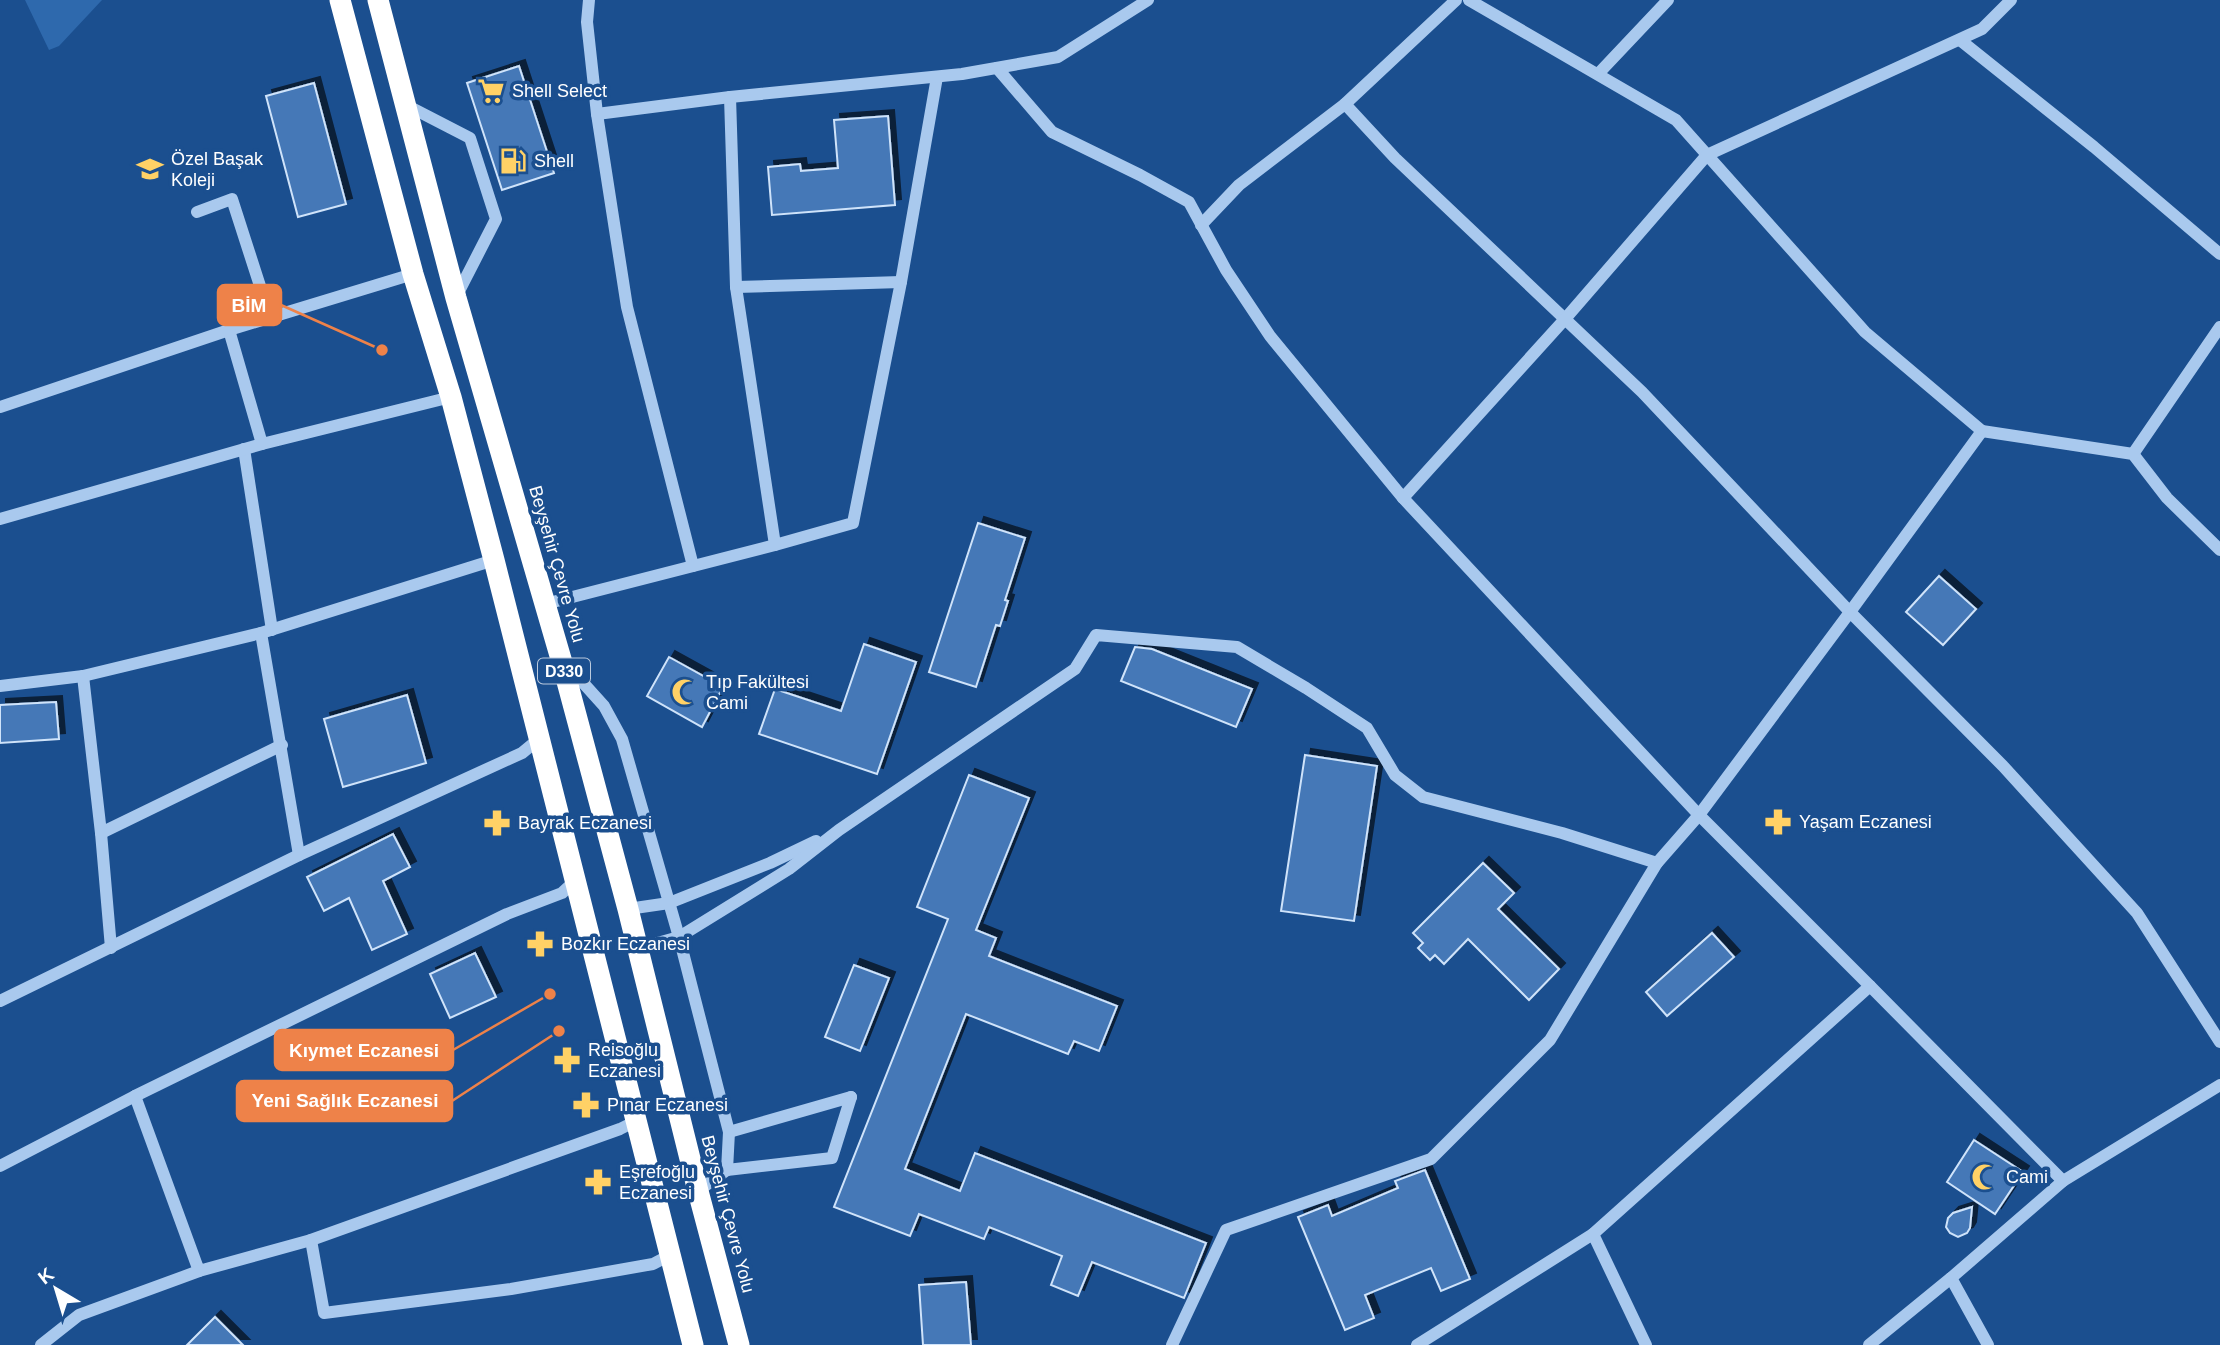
<svg xmlns="http://www.w3.org/2000/svg" width="2220" height="1345" font-family="Arial,sans-serif">
  <style>
    .green { fill: #2e69ad }
    .building { fill: #4478b7; stroke: #cfe3fa; stroke-width: 2; filter: url(#shadow) }
    .lines { fill: none; stroke-linecap: round; stroke-linejoin: round }
    .minor { stroke: #a9c9ee; stroke-width: 12 }
    .highway { stroke: #fff; stroke-width: 21 }
    .labels { text-anchor: middle; stroke-width: 7; stroke-linejoin: round; paint-order: stroke }
    .shield { fill: #1b4f8f; stroke: #bbcadd; stroke-width: 2 }
    .shield-label { font-size: 16px; font-weight: bold; fill: #fff }
    .poi-label { font-size: 18px; fill: #fff; stroke: #1b4f8f; text-anchor: start }
    .street-label { font-size: 18px; fill: #fff; stroke: #1b4f8f }
    .leader { fill: none; stroke: #ee8249; stroke-width: 2.5 }
    .callout-dot { fill: #ee8249; stroke: #1b4f8f; stroke-width: 2.5 }
    .callout { fill: #ee8249; stroke: #ee8249; stroke-width: 2.5 }
    .callout-label { font-size: 19px; text-anchor: middle; font-weight: bold; fill: #fff }
  </style>
  <defs>
    <filter id="shadow"><feDropShadow dx="6" dy="-6" stdDeviation="0" flood-color="#0009"/></filter>
  </defs>
  <rect width="100%" height="100%" fill="#1b4f8f"/>
  <!-- green -->
  <polygon class="green" points="25,0 102,0 59,46 49,50"/>
  <!-- building -->
  <g class="building">
    <polygon points="519,66 554,173 502,190 467,83"/>
    <polygon points="314,83 346,204 298,217 266,96"/>
    <polygon points="888,116 895,205 772,215 768,167 800,164 801,171 838,168 834,120"/>
    <polygon points="978,523 1025,538 1005,600 1008,601 1000,626 996,625 976,687 929,672"/>
    <polygon points="1939,576 1976,609 1943,645 1906,612"/>
    <polygon points="864,644 916,662 877,774 759,734 775,689 841,711"/>
    <polygon points="1135,647 1152,649 1252,689 1236,727 1121,681"/>
    <polygon points="669,657 723,687 702,727 647,696"/>
    <polygon points="407,695 426,763 343,787 324,719"/>
    <polygon points="56,702 59,739 0,743 0,705"/>
    <polygon points="1305,755 1377,766 1354,921 1281,911"/>
    <polygon points="969,775 1029,798 976,930 996,938 989,956 1117,1006 1099,1051 1074,1041 1068,1054 966,1014 905,1169 960,1191 975,1153 1206,1243 1184,1298 1092,1262 1078,1296 1051,1285 1062,1256 989,1227 984,1239 919,1214 910,1236 834,1207 948,919 917,907"/>
    <polygon points="393,834 410,867 383,881 407,934 372,950 349,898 324,911 307,877"/>
    <polygon points="1483,863 1514,893 1498,909 1559,969 1529,1000 1468,939 1444,964 1435,955 1430,960 1418,948 1423,943 1413,933"/>
    <polygon points="1712,933 1734,957 1667,1016 1646,992"/>
    <polygon points="475,953 496,997 450,1018 430,974"/>
    <polygon points="854,965 889,978 860,1051 825,1037"/>
    <polygon points="1974,1140 2023,1172 1995,1214 1947,1182"/>
    <polygon points="1425,1170 1470,1279 1441,1291 1431,1268 1365,1295 1374,1318 1345,1330 1298,1217 1328,1205 1332,1216 1398,1188 1395,1181"/>
    <polygon points="1972,1207 1970,1228 1967,1233 1958,1237 1950,1233 1946,1227 1948,1218 1953,1213"/>
    <polygon points="966,1282 971,1345 923,1345 919,1285"/>
    <polygon points="215,1317 243,1345 187,1345"/>
  </g>
  <g class="lines">
    <!-- minor -->
    <g class="minor">
      <polyline points="589,0 587,22 597,114 730,97"/>
      <polyline points="1456,0 1345,104 1395,158 1642,392 1850,612 1982,431 1865,332 1676,120 1469,0"/>
      <polyline points="1960,40 2094,147 2220,254"/>
      <polyline points="997,68 1052,132 1140,175 1189,202 1226,270 1270,336 1403,498 1699,815 1870,986"/>
      <polyline points="1598,74 1668,0"/>
      <polyline points="406,105 470,138 496,219 456,297"/>
      <polyline points="597,114 627,307 693,566"/>
      <polyline points="197,212 232,199 270,317"/>
      <polyline points="1201,225 1239,185 1345,104"/>
      <polyline points="736,287 901,282"/>
      <polyline points="229,330 413,274"/>
      <polyline points="0,407 229,330 262,444 451,397"/>
      <polyline points="1982,431 2133,454 2167,498 2220,550"/>
      <polyline points="244,449 272,630"/>
      <polyline points="2133,454 2220,327"/>
      <polyline points="1403,498 1565,319 1707,155 1982,29 2011,0"/>
      <polyline points="0,519 262,444"/>
      <polyline points="775,545 853,523 901,282 937,77"/>
      <polyline points="545,604 775,545 736,287 730,97 962,74 1058,57 1148,0"/>
      <polyline points="261,633 299,855"/>
      <polyline points="567,665 604,706 622,739 679,937 729,1132 727,1170 698,1191"/>
      <polyline points="83,676 101,833 111,948"/>
      <polyline points="0,686 83,676 261,633 494,560"/>
      <polyline points="101,833 282,745"/>
      <polyline points="628,909 669,903 770,863 816,841"/>
      <polyline points="636,949 679,937 789,869 839,830 1075,669 1096,635 1237,647 1306,688 1367,728 1395,775 1423,797 1562,833 1657,863 1699,815 1850,612 2003,766 2137,913 2220,1042"/>
      <polyline points="0,1001 299,855 522,753 539,739"/>
      <polyline points="135,1096 507,914 562,893 575,881"/>
      <polyline points="729,1132 851,1097"/>
      <polyline points="0,1166 135,1096 199,1271 311,1240 620,1129 636,1121"/>
      <polyline points="727,1170 832,1158 851,1097"/>
      <polyline points="1593,1234 1870,986 2063,1181"/>
      <polyline points="311,1240 324,1313 511,1289 653,1264 670,1255"/>
      <polyline points="1951,1278 1988,1345"/>
      <polyline points="41,1345 79,1315 199,1271"/>
      <polyline points="1172,1345 1226,1230 1431,1159 1550,1040 1657,863"/>
      <polyline points="1417,1345 1593,1234 1646,1345"/>
      <polyline points="1869,1345 1951,1278 2063,1181 2220,1085"/>
    </g>
    <!-- highway -->
    <g class="highway">
      <polyline points="340,0 413,274 451,397 494,560 693,1345"/>
      <polyline points="378,0 456,298 561,659 628,909 698,1191 739,1345"/>
    </g>
  </g>
  <!-- icons -->
  <defs>
    <g id="supermarket-bare" transform="scale(2.1)"><path d="M-6-5.5h2.5l.6 2H6L4.5 2H-2.5L-4.4-4H-6ZM-1.5 3.2a1.3 1.3 0 1 0 .1 0ZM3 3.2a1.3 1.3 0 1 0 .1 0Z" fill="#ffd166" stroke="#1b4f8f" stroke-width="2.5" paint-order="stroke"/></g>
    <g id="fuel-bare" transform="scale(2.1)"><path d="M-5.5-6h7V0h2V4h1.3V-2.5L3-4.5l.8-.8L6-3V5H2.5V1h-1V6h-7ZM-4.2-4.7v3.2H.2V-4.7Z" fill="#ffd166" stroke="#1b4f8f" stroke-width="2.5" paint-order="stroke"/></g>
    <g id="university-bare" transform="scale(2.1)"><path d="M0-5L7-2L0 1L-7-2ZM-4 1L0 2.5L4 1V4Q0 6-4 4Z" fill="#ffd166" stroke="#1b4f8f" stroke-width="2.5" paint-order="stroke"/></g>
    <g id="mosque-bare" transform="scale(2.1)"><path d="M3.5-4.9A6 6 0 1 0 3.5 4.9A5 5 0 1 1 3.5-4.9Z" fill="#ffd166" stroke="#1b4f8f" stroke-width="2.5" paint-order="stroke"/></g>
    <g id="pharmacy-bare" transform="scale(2.1)"><path d="M-2-6h4v4h4v4h-4v4h-4v-4h-4v-4h4Z" fill="#ffd166" stroke="#1b4f8f" stroke-width="2.5" paint-order="stroke"/></g>
  </defs>
  <g fill-rule="evenodd">
    <use href="#supermarket-bare" x="491" y="91"/>
    <use href="#fuel-bare" x="513" y="161"/>
    <use href="#university-bare" x="150" y="169"/>
    <use href="#mosque-bare" x="685" y="692"/>
    <use href="#pharmacy-bare" x="1778" y="822"/>
    <use href="#pharmacy-bare" x="497" y="823"/>
    <use href="#pharmacy-bare" x="540" y="944"/>
    <use href="#pharmacy-bare" x="567" y="1060"/>
    <use href="#pharmacy-bare" x="586" y="1105"/>
    <use href="#mosque-bare" x="1985" y="1177"/>
    <use href="#pharmacy-bare" x="598" y="1182"/>
  </g>
  <g class="labels">
    <!-- shield labels -->
    <rect class="shield" x="538" y="658.5" width="52" height="25" rx="5"/>
    <g class="shield-label">
      <text x="564" y="677">D330</text>
    </g>
    <!-- poi labels -->
    <g class="poi-label">
      <text x="512" y="97">Shell Select</text>
      <text x="171" y="165">Özel Başak<tspan x="171" dy="21">Koleji</tspan></text>
      <text x="534" y="167">Shell</text>
      <text x="706" y="688">Tıp Fakültesi<tspan x="706" dy="21">Cami</tspan></text>
      <text x="1799" y="828">Yaşam Eczanesi</text>
      <text x="518" y="829">Bayrak Eczanesi</text>
      <text x="561" y="950">Bozkır Eczanesi</text>
      <text x="588" y="1056">Reisoğlu<tspan x="588" dy="21">Eczanesi</tspan></text>
      <text x="607" y="1111">Pınar Eczanesi</text>
      <text x="619" y="1178">Eşrefoğlu<tspan x="619" dy="21">Eczanesi</tspan></text>
      <text x="2006" y="1183">Cami</text>
    </g>
    <!-- street labels -->
    <g class="street-label">
      <text transform="translate(557 564) rotate(74)" y="6">Beyşehir Çevre Yolu</text>
      <text transform="translate(728 1214) rotate(75)" y="6">Beyşehir Çevre Yolu</text>
    </g>
  </g>
  <!-- callouts -->
  <path class="leader" d="M382 350L281 305M550 994L453 1050M559 1031L452 1101"/>
  <g class="callout-dot">
    <circle cx="382" cy="350" r="7"/>
    <circle cx="550" cy="994" r="7"/>
    <circle cx="559" cy="1031" r="7"/>
  </g>
  <g class="callout">
    <rect x="218" y="285" width="63" height="40" rx="7"/>
    <rect x="275" y="1030" width="178" height="40" rx="7"/>
    <rect x="237" y="1081" width="215" height="40" rx="7"/>
  </g>
  <g class="callout-label">
    <text x="249" y="312">BİM</text>
    <text x="364" y="1057">Kıymet Eczanesi</text>
    <text x="345" y="1107">Yeni Sağlık Eczanesi</text>
  </g>
  <!-- north arrow -->
  <g transform="translate(56 1289) rotate(322)" stroke="#1b4f8f" stroke-width="5" paint-order="stroke">
  <path d="M0-5L12 26L0 18L-12 26Z" fill="#ffffff"/>
  <text y="-10" font-size="19" font-weight="bold" text-anchor="middle" fill="#ffffff">K</text>
  </g>
</svg>
